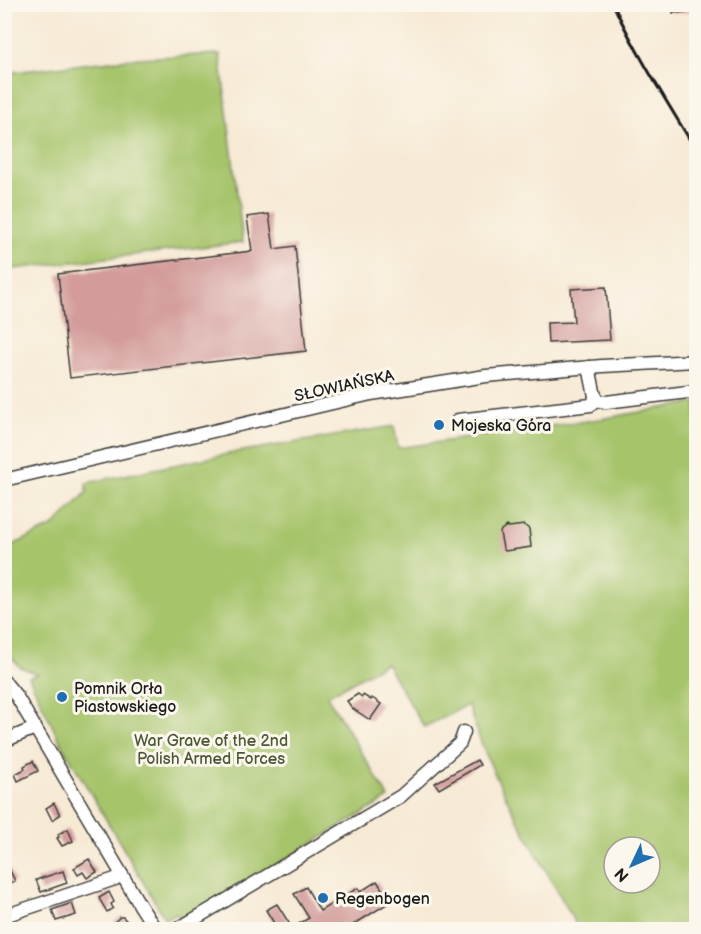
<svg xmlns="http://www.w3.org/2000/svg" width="701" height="934" font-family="'Balsamiq Sans',sans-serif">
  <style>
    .green { fill: #a6c46b; stroke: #617044; stroke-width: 1.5; fill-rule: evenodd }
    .building { fill: #d39c9b }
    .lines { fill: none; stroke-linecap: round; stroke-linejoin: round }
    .minor-casing { stroke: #3d3b38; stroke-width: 15 }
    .minor { stroke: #fff; stroke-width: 12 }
    .rail { stroke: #1c1c1c; stroke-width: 3 }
    .poi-dot { fill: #1f6fb2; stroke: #fbf7ec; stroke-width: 2 }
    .labels { text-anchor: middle; stroke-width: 6; stroke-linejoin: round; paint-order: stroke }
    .street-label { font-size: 16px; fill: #1c1c1c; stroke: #fbf7ec }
    .poi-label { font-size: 16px; fill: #1c1c1c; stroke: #fbf7ec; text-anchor: start }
    .park-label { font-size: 16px; fill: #4c5738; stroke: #fbf7ec }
  </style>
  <rect width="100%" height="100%" fill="#fbf7ec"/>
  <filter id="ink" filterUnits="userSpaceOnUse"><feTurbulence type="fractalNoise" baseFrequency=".0167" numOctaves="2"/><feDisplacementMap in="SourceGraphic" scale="12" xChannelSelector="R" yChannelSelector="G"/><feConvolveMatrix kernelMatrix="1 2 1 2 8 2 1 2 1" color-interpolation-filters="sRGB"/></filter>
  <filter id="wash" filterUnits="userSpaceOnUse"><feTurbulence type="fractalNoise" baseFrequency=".008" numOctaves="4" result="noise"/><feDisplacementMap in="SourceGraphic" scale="24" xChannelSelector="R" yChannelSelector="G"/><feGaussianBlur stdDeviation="1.35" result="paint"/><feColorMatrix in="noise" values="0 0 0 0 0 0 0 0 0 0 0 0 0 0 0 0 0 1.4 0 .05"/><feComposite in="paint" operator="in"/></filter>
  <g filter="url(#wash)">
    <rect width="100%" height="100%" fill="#f7ead5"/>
    <!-- green -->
    <g class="green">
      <polygon points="220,54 243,242 5,270 5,73 137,58"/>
      <path d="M696,402V929H572L577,926C539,856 491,782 468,705L424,727L386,663L327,696L389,798L182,920L176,913L165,919L59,740L29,677L38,674L20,667L5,650L4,549L54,526L87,492L86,483L237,452L394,426L398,448L600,419ZM614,847H650V883H614Z"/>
    </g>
    <g id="blocks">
      <!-- building -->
      <g class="building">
        <polygon points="673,4 689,4 690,12 673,13"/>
        <polygon points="269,214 274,249 295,246 306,351 70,378 58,274 252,251 247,217"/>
        <polygon points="606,287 610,340 548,343 547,323 574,322 571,289"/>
        <polygon points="524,525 529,529 531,547 505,551 503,548 500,533 501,530 507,526 509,527"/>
        <polygon points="358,694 362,697 363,695 371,700 372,698 381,704 370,720 352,708 347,701"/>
        <polygon points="477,760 480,765 439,789 435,783"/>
        <polygon points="33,761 38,771 18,781 15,774 25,769 24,766"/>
        <polygon points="54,803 60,815 52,820 46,808"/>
        <polygon points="68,829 73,841 62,846 57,838 59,837 58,834"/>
        <polygon points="4,858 15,881 4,886"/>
        <polygon points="89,859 97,872 87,878 83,872 78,875 74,868"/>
        <polygon points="63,871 67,883 41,892 36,880"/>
        <polygon points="377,881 390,902 345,930 278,930 266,910 277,904 292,928 309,918 294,894 306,887 320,911 358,888 360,892"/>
        <polygon points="109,892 114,902 111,904 113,908 107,912 99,898"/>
        <polygon points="72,903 76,915 56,921 52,910"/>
        <polygon points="120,917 123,917 130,925 125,930 117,930 112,924"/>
      </g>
    </g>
  </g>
  <g filter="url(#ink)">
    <use href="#blocks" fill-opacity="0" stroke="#3d3b38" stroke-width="1.5"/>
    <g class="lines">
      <!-- minor casing -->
      <g class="minor-casing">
        <g id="minor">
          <polyline points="595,396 600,401 606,402 696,391"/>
          <polyline points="458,420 591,405 594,402 595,396 589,367"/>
          <polyline points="4,480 371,394 486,376 602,366 696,361"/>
          <polyline points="4,681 17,697 141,907 156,930"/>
          <polyline points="4,741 35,728"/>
          <polyline points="4,916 115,879 122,875"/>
          <polyline points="176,930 401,796 460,743 464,732"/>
        </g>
      </g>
      <!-- minor -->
      <use href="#minor" class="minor"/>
      <!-- rail -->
      <path class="rail" d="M613,4C637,55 667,102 696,150"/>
    </g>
  </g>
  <!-- markers -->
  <g class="poi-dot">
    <circle cx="439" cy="425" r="6"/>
    <circle cx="62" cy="697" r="6"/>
    <circle cx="323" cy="898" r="6"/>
  </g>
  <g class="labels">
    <!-- street labels -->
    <g class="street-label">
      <text transform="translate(344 385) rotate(-12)" y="6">SŁOWIAŃSKA</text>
    </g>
    <!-- poi labels -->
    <g class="poi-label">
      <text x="451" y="431">Mojeska Góra</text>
      <text x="74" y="694">Pomnik Orła<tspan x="74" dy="18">Piastowskiego</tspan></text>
      <text x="335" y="904">Regenbogen</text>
    </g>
    <!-- park labels -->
    <g class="park-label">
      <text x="211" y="746">War Grave of the 2nd<tspan x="211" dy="18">Polish Armed Forces</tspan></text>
    </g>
  </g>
  <!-- margin -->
  <rect width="701" height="934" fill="none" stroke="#fbf7ec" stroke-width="24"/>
  <!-- north arrow -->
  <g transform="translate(632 865) rotate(226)"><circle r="28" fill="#fbf7ec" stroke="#a29f99" stroke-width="1.5"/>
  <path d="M0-4.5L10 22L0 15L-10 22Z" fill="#1f6fb2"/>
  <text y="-9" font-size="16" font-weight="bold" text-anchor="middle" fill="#1c1c1c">N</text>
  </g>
</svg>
